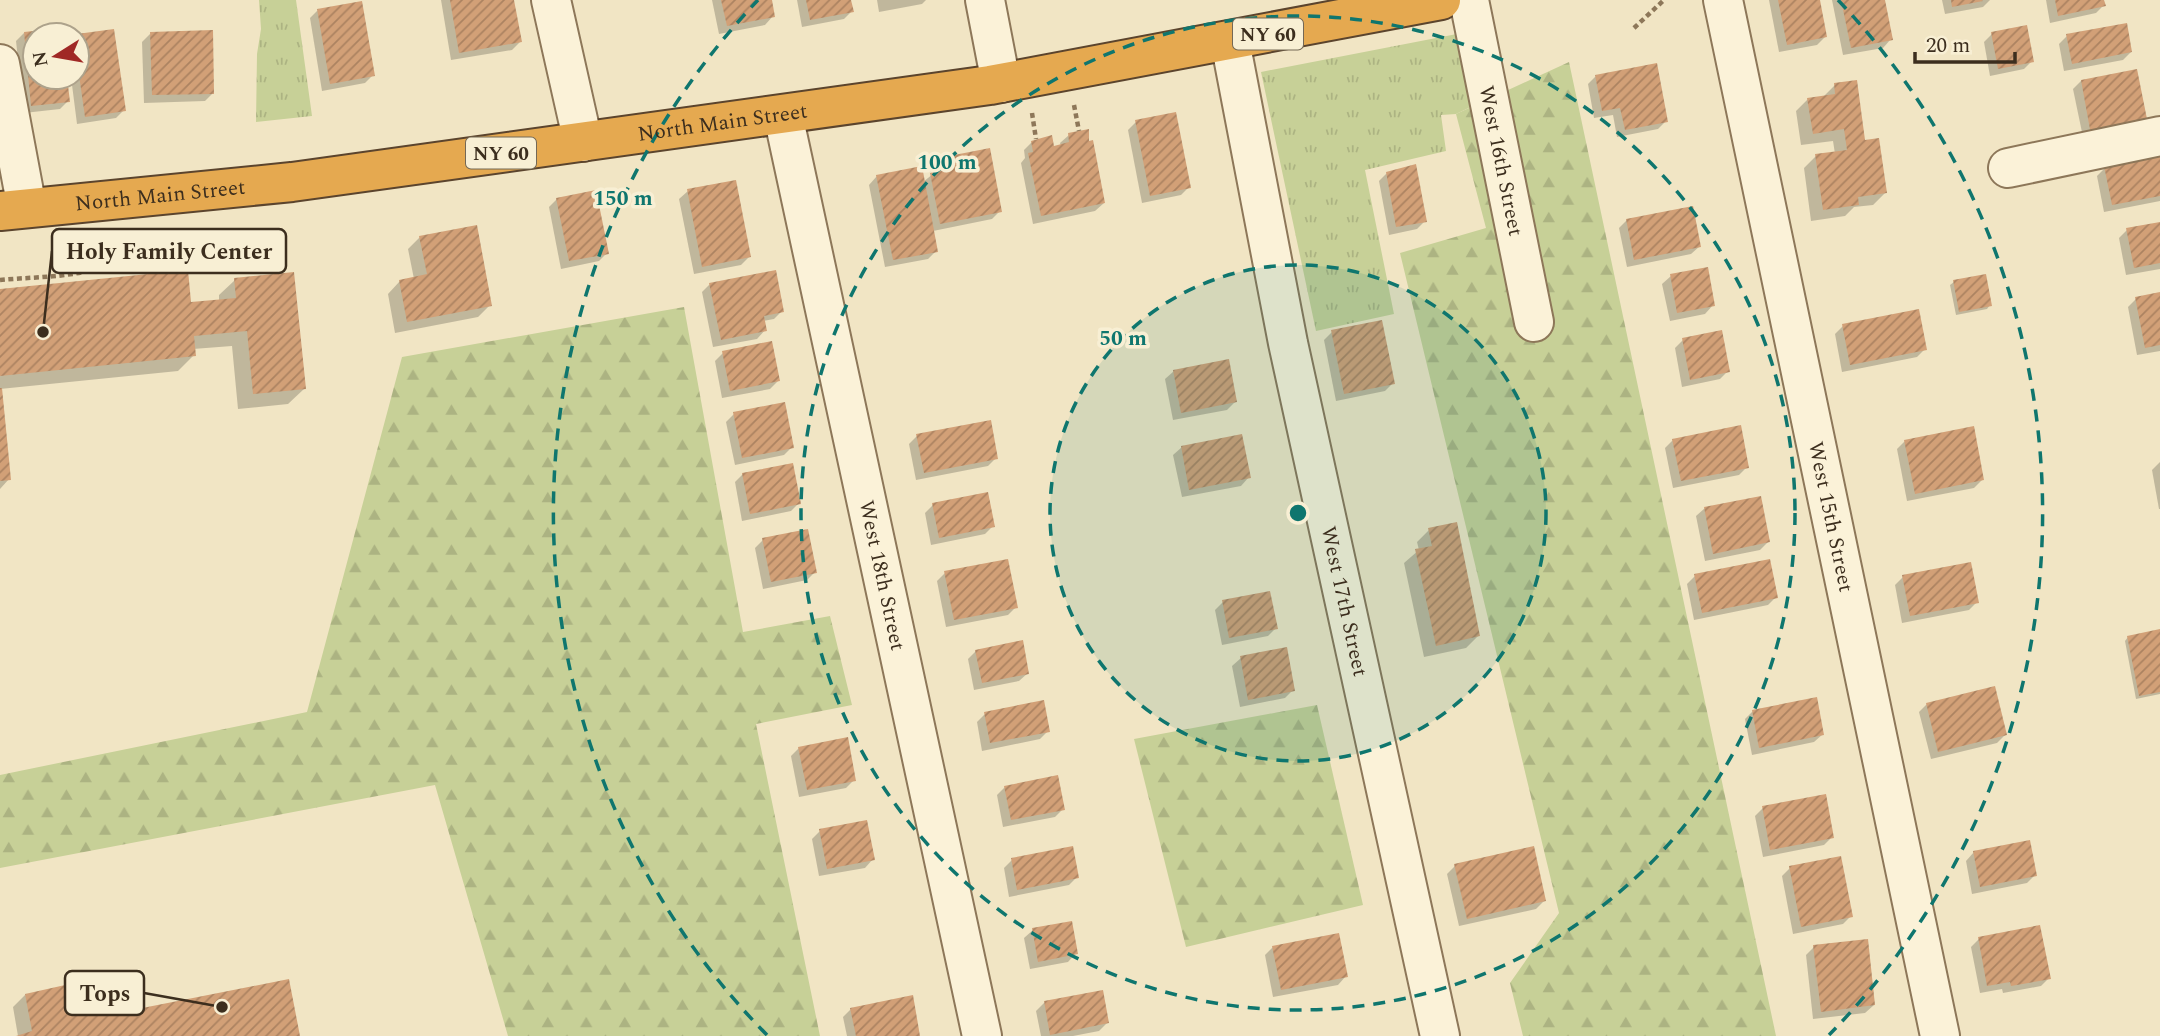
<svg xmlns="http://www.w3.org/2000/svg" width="2160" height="1036" font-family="Spectral,serif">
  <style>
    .grass { fill: url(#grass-tufts) }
    .forest { fill: url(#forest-firs) }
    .shadow { fill: #0003 }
    .building { fill: url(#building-hatch) }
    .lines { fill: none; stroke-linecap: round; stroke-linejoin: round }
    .street-casing { stroke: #8d7759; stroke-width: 42 }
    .highway-casing { stroke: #5b442d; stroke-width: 42 }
    .path { stroke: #8d7759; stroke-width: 4.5; stroke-dasharray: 5 3.5; stroke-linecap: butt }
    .street { stroke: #fbf2d8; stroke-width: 38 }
    .highway { stroke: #e5a950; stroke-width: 38 }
    .ring { fill: none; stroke: #0f766e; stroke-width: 3.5; stroke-dasharray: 12 9 }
    .labels { text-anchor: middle; stroke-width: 7; stroke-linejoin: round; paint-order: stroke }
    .shield { fill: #f8efd4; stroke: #746855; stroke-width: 2 }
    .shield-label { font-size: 19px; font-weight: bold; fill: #3c2e1e }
    .street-label { font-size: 21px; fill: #3c2e1e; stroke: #f8efd4 }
    .centre { fill: #0f766e; stroke: #f8efd4; stroke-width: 3.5 }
    .ring-label { font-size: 21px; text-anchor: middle; font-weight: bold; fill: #0f766e; stroke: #f8efd4; stroke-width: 7; stroke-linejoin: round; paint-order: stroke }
    .leader { fill: none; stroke: #3c2e1e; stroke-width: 2.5 }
    .callout-dot { fill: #3c2e1e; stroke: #f8efd4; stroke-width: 2.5 }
    .callout { fill: #f8efd4; stroke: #3c2e1e; stroke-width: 2.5 }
    .callout-label { font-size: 23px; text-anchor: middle; font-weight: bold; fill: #3c2e1e }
  </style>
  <defs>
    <pattern id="grass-tufts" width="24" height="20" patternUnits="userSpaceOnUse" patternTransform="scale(1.75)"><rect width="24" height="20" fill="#c7d097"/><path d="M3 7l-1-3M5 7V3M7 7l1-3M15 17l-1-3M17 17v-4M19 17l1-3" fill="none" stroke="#acb382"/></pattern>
    <pattern id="forest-firs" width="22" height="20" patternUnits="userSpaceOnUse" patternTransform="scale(1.75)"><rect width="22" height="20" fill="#c7d097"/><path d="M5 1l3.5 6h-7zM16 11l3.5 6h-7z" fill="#acb382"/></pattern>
    <pattern id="building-hatch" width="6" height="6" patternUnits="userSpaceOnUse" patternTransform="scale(1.75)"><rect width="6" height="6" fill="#d2a077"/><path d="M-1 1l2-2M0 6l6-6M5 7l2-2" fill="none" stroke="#ac8361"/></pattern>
  </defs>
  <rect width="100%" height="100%" fill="#f1e5c4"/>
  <!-- grass -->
  <g class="grass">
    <polygon points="259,0 296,0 312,116 256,122 257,54 261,29"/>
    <polygon points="1462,33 1481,102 1456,114 1441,115 1446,151 1365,170 1394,314 1316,331 1261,72"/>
  </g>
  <!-- forest -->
  <g class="forest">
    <polygon points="1569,62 1776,1036 1523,1036 1510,983 1559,913 1400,253 1486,228 1456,114"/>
    <polygon points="684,307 743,632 830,616 852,705 756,724 820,1036 508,1036 435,785 0,868 0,775 307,712 402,357"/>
    <polygon points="1317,705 1363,905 1186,947 1134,739"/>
  </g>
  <!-- shadow -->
  <g class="shadow">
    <polygon points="441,0 513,0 520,42 512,50 451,60"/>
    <polygon points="712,0 770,0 773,16 765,25 719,34"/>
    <polygon points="797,0 849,0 852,11 844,19 802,27"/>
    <polygon points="877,0 926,0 922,4 879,12"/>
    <polygon points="1769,0 1818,0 1825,37 1817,45 1779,52"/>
    <polygon points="1832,0 1883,0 1891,39 1883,48 1843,55"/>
    <polygon points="1942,0 1990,0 1983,7 1945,14"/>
    <polygon points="2046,0 2103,0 2104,5 2096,13 2050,23"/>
    <polygon points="318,10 373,75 365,83 322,91 310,18"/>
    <polygon points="24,33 61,35 35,35 35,77 65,77 68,101 60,109 24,113 16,41"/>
    <polygon points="150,34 213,93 205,101 144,103 142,42"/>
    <polygon points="1992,34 2032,61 2024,69 1990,76 1984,42"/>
    <polygon points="77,36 124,110 116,118 77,124 71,77 77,77"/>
    <polygon points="2067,36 2131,52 2123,60 2064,71 2059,44"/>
    <polygon points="2135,71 2084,142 2073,89 2081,81"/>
    <polygon points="1596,76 1666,121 1658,129 1617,137 1613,115 1594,118 1588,84"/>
    <polygon points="1835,85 1864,142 1885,193 1873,205 1854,207 1845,216 1811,221 1804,168 1816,156 1835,154 1833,141 1801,145 1796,111 1808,99 1822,98"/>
    <polygon points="1136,122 1189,187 1181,195 1142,203 1128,130"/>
    <polygon points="1069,135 1088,143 1104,203 1095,211 1033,224 1021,163 1025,158 1024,150 1032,142 1053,148 1061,146 1060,143"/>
    <polygon points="2160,157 2160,201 2104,212 2097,176 2105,168"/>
    <polygon points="940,160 1000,211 992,219 933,231 936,251 928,259 885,267 869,185 877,176 923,182 933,174 932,168"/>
    <polygon points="1387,173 1425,221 1417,229 1389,235 1379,181"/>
    <polygon points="688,191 749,257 741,265 694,274 679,199"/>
    <polygon points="557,199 607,253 599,261 561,269 549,207"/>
    <polygon points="1627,220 1700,246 1691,254 1627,267 1619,228"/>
    <polygon points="2160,224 2160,269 2126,275 2119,238 2127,230"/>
    <polygon points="420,237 490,305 478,317 395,333 388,294 400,281 414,279 408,249"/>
    <polygon points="1671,276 1713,305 1705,314 1670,321 1662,284"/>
    <polygon points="235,280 304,389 288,404 238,409 232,346 193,349 194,355 178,371 0,389 9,479 0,489 0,291 190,304 219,301 219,295"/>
    <polygon points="1954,282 1990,305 1987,309 1956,315 1950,285"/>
    <polygon points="710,284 782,311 774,319 763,321 765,330 757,339 713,347 702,292"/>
    <polygon points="2160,294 2160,351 2137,355 2128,307 2136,299"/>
    <polygon points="1843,326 1925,349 1917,357 1842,372 1835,334"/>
    <polygon points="1332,332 1393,383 1385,391 1336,401 1324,340"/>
    <polygon points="1683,340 1728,371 1720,379 1682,387 1675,348"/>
    <polygon points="723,353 778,381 770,389 722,398 715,361"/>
    <polygon points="1174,371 1235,402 1227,410 1173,420 1165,379"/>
    <polygon points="734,414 792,447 784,455 735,465 726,422"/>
    <polygon points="917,436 996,458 988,466 916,480 909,444"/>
    <polygon points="1673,440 1747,467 1739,475 1673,488 1665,448"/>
    <polygon points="1905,441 1982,480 1974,488 1907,501 1897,449"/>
    <polygon points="1182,447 1249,477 1241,486 1182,497 1173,455"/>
    <polygon points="2160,462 2160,509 2159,509 2152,470"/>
    <polygon points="743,474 799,503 791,511 742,521 735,482"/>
    <polygon points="933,505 993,526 985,534 931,545 925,513"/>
    <polygon points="1705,508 1768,542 1760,550 1705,561 1696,516"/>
    <polygon points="1429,530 1478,636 1466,648 1424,657 1404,563 1419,550 1417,542"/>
    <polygon points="763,540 815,572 807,580 763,589 755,548"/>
    <polygon points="945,573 1016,607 1008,615 946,627 937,581"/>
    <polygon points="1695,576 1776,597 1768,605 1694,620 1687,584"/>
    <polygon points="1903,577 1977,602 1969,610 1902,623 1895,585"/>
    <polygon points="1223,602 1276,628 1268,636 1222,645 1215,610"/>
    <polygon points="2160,631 2160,694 2136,699 2125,641 2128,637"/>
    <polygon points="976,651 1028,673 1019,681 974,690 968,659"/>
    <polygon points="1241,658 1293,690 1285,698 1240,707 1232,666"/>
    <polygon points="1927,704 2005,735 1997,743 1931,759 1919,712"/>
    <polygon points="1753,711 1823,734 1814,742 1752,755 1745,719"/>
    <polygon points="985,714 1048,731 1040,739 982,751 977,722"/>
    <polygon points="799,748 854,780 846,788 799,797 791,756"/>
    <polygon points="1005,787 1063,809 1055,817 1003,827 997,795"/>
    <polygon points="1763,808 1832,837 1824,845 1763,857 1755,816"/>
    <polygon points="820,831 873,859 865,868 819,876 812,839"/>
    <polygon points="1974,852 2035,875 2027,883 1972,894 1966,861"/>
    <polygon points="1012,860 1077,877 1069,885 1009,897 1004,868"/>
    <polygon points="1455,866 1544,901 1536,909 1459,926 1447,874"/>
    <polygon points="1790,868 1851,916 1843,924 1793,934 1782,876"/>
    <polygon points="1033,930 1076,953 1068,962 1030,969 1024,938"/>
    <polygon points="1979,939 2049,978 2041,986 2003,993 2002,989 1980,993 1971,947"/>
    <polygon points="1273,947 1346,976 1338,985 1273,997 1265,955"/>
    <polygon points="1814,947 1874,1005 1865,1013 1813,1019 1806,955"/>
    <polygon points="25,995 101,1018 298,1036 18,1036 13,1007"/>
    <polygon points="1044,1003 1107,1023 1099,1031 1073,1036 1041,1036 1036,1011"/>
    <polygon points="851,1009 919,1036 847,1036 843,1017"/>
  </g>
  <!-- building -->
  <g class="building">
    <polygon points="450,0 514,0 522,42 459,53"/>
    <polygon points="721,0 772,0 775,17 727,26"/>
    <polygon points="806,0 851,0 854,12 810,20"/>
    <polygon points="1778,0 1820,0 1827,37 1787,45"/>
    <polygon points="1841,0 1885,0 1893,40 1851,48"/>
    <polygon points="1951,0 1982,0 1983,1 1952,7"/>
    <polygon points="2055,0 2104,0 2106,6 2058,16"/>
    <polygon points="362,1 375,76 330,84 317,9"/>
    <polygon points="2127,23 2132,52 2072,64 2066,34"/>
    <polygon points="2027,25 2034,62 1998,69 1991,32"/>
    <polygon points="62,28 62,35 35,35 35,77 67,77 70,102 31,106 24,32"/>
    <polygon points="114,29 126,111 85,117 77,61 77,34"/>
    <polygon points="213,30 214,94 152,95 150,32"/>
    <polygon points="1657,63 1668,122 1625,130 1620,108 1602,111 1595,75"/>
    <polygon points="2137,69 2148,124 2091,135 2081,80"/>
    <polygon points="1857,80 1865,140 1879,138 1887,193 1858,197 1859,205 1823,210 1815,154 1847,150 1844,129 1813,134 1807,98 1835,94 1834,83"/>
    <polygon points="1176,112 1191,188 1150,196 1135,120"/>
    <polygon points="1089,129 1089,141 1093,140 1105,203 1041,216 1028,153 1033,152 1031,141 1052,135 1054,146 1069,142 1068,133"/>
    <polygon points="990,148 1002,212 940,224 930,173 942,171 939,158"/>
    <polygon points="2160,156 2160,196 2112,205 2104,166"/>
    <polygon points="1416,164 1427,222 1396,227 1386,172"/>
    <polygon points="922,166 938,252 893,260 876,175"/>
    <polygon points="736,180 751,257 702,267 687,189"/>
    <polygon points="596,190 609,254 569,261 556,198"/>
    <polygon points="1693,206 1701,247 1634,260 1626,219"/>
    <polygon points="2160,222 2160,263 2134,268 2126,228"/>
    <polygon points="477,225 492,306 407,322 399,280 427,274 419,236"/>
    <polygon points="1708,267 1715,306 1677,313 1670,274"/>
    <polygon points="188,270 191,302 236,298 234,278 294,272 306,389 253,394 247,331 194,336 196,356 0,376 0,289"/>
    <polygon points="776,270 784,312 764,316 767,331 721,340 709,283"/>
    <polygon points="1986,274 1992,306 1959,312 1953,280"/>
    <polygon points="2160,292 2160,345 2145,348 2135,297"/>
    <polygon points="1919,309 1927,350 1850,365 1842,324"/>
    <polygon points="1382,320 1395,384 1344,394 1331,330"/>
    <polygon points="1722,330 1730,372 1690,380 1682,338"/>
    <polygon points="772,341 780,381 730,391 722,351"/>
    <polygon points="1229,359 1237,402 1181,413 1173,370"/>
    <polygon points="0,388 2,388 11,480 0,481"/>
    <polygon points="785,402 794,448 742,458 733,412"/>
    <polygon points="991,420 998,459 924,473 916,434"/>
    <polygon points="1741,425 1749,468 1681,481 1672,439"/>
    <polygon points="1974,426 1984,480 1915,494 1904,440"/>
    <polygon points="1242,434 1251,478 1189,490 1181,446"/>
    <polygon points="793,463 801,504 750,514 742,473"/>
    <polygon points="988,492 995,527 939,538 932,503"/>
    <polygon points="1761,496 1770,542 1713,554 1704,507"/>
    <polygon points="1457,522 1480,636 1436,646 1415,549 1432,546 1428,528"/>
    <polygon points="808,529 817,573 771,582 762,538"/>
    <polygon points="1008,559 1018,608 954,620 944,571"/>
    <polygon points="1770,559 1778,598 1702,613 1694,574"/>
    <polygon points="1971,562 1979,603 1910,616 1902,575"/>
    <polygon points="1270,591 1278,629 1229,638 1222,600"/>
    <polygon points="2160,629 2160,692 2139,696 2127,636"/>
    <polygon points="1023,640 1029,674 982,683 975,650"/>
    <polygon points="1287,647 1295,691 1248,700 1240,656"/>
    <polygon points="1995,686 2007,735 1938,752 1926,703"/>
    <polygon points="1817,697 1824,735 1759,748 1752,710"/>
    <polygon points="1044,700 1050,732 990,743 984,712"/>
    <polygon points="848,737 856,781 807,790 798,747"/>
    <polygon points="1058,775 1065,810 1011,820 1004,786"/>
    <polygon points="1826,794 1834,838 1770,850 1762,806"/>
    <polygon points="867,820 875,860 827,869 819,829"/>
    <polygon points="2030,840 2037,876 1980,887 1973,851"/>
    <polygon points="1073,846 1079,878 1017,890 1011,858"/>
    <polygon points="1534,846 1546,901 1467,919 1454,864"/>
    <polygon points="1841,856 1853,917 1801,927 1789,866"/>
    <polygon points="1072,921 1078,954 1038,962 1032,928"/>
    <polygon points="2040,925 2051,979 2011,986 2010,982 1987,986 1978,937"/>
    <polygon points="1339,933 1348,977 1281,990 1272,946"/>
    <polygon points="1868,939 1875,1005 1821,1012 1813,945"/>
    <polygon points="289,979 300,1036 16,1036 32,1031 25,994 83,981 102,1016"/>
    <polygon points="1103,990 1109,1023 1050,1035 1044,1001"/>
    <polygon points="913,995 920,1036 856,1036 850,1008"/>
  </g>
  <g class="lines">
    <!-- street casing -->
    <g class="street-casing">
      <g id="street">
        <polyline points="551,0 583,142"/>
        <polyline points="985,0 1001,83"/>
        <path id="s1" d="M1469,0L1534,322"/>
        <path id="s2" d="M1723,0L1940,1036"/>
        <path id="s3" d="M1230,41L1288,343L1440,1036"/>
        <polyline points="0,64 27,208"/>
        <path id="s4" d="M783,115L982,1036"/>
        <polyline points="2008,168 2160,136"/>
      </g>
    </g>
    <!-- highway casing -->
    <g class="highway-casing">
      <g id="highway">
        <path id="s5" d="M0,211L292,182L990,85L1441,0"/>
      </g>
    </g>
    <!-- path -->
    <g class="path">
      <polyline points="1634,28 1664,0"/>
      <polyline points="1074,105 1079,131"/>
      <polyline points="1032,113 1036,139"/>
      <path d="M0,280C49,275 115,281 144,234"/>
    </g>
    <!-- street -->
    <use href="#street" class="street"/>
    <!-- highway -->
    <use href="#highway" class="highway"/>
  </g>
  <!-- distance rings -->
  <circle cx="1298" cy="513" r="248" fill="#0f766e" fill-opacity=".12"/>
  <g class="ring">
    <circle cx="1298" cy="513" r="248"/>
    <circle cx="1298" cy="513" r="497"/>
    <path d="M767 1035A745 745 0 0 1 758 0M1838 0A745 745 0 0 1 1829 1035"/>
  </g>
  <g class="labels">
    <!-- shield labels -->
    <g class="shield">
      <rect x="1233" y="18.5" width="70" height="31" rx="5"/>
      <rect x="466" y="137.5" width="70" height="31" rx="5"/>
    </g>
    <g class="shield-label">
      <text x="1268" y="41">NY 60</text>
      <text x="501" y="160">NY 60</text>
    </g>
    <!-- street labels -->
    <g class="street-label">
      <text dy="7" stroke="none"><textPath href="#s5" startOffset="728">North Main Street</textPath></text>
      <text dy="7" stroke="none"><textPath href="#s1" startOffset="164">West 16th Street</textPath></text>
      <text dy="7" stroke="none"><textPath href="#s5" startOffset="161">North Main Street</textPath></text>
      <text dy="7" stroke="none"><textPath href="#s2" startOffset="528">West 15th Street</textPath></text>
      <text dy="7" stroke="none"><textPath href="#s4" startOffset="471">West 18th Street</textPath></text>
      <text dy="7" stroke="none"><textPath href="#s3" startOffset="572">West 17th Street</textPath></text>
    </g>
  </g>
  <circle cx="1298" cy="513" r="10" class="centre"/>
  <g class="ring-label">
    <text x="947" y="169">100 m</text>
    <text x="623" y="205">150 m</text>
    <text x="1123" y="345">50 m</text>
  </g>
  <!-- callouts -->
  <path class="leader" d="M43 332L52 251M222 1007L144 993"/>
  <g class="callout-dot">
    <circle cx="43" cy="332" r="7"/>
    <circle cx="222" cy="1007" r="7"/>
  </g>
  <g class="callout">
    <rect x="52" y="229" width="234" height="44" rx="7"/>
    <rect x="65" y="971" width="79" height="44" rx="7"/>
  </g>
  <g class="callout-label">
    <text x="169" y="259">Holy Family Center</text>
    <text x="105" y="1001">Tops</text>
  </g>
  <!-- north arrow -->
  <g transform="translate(56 56) rotate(259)"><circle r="33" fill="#f8efd4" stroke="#ada28b" stroke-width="2"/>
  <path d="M0-5L12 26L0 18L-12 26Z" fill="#a02825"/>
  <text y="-10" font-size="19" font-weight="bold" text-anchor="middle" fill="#3c2e1e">N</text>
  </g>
  <!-- scale -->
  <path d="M1915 52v10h100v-10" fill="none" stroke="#3c2e1e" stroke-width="3.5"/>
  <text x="1926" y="52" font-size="21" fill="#3c2e1e" stroke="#f8efd4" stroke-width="5" paint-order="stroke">20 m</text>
</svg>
